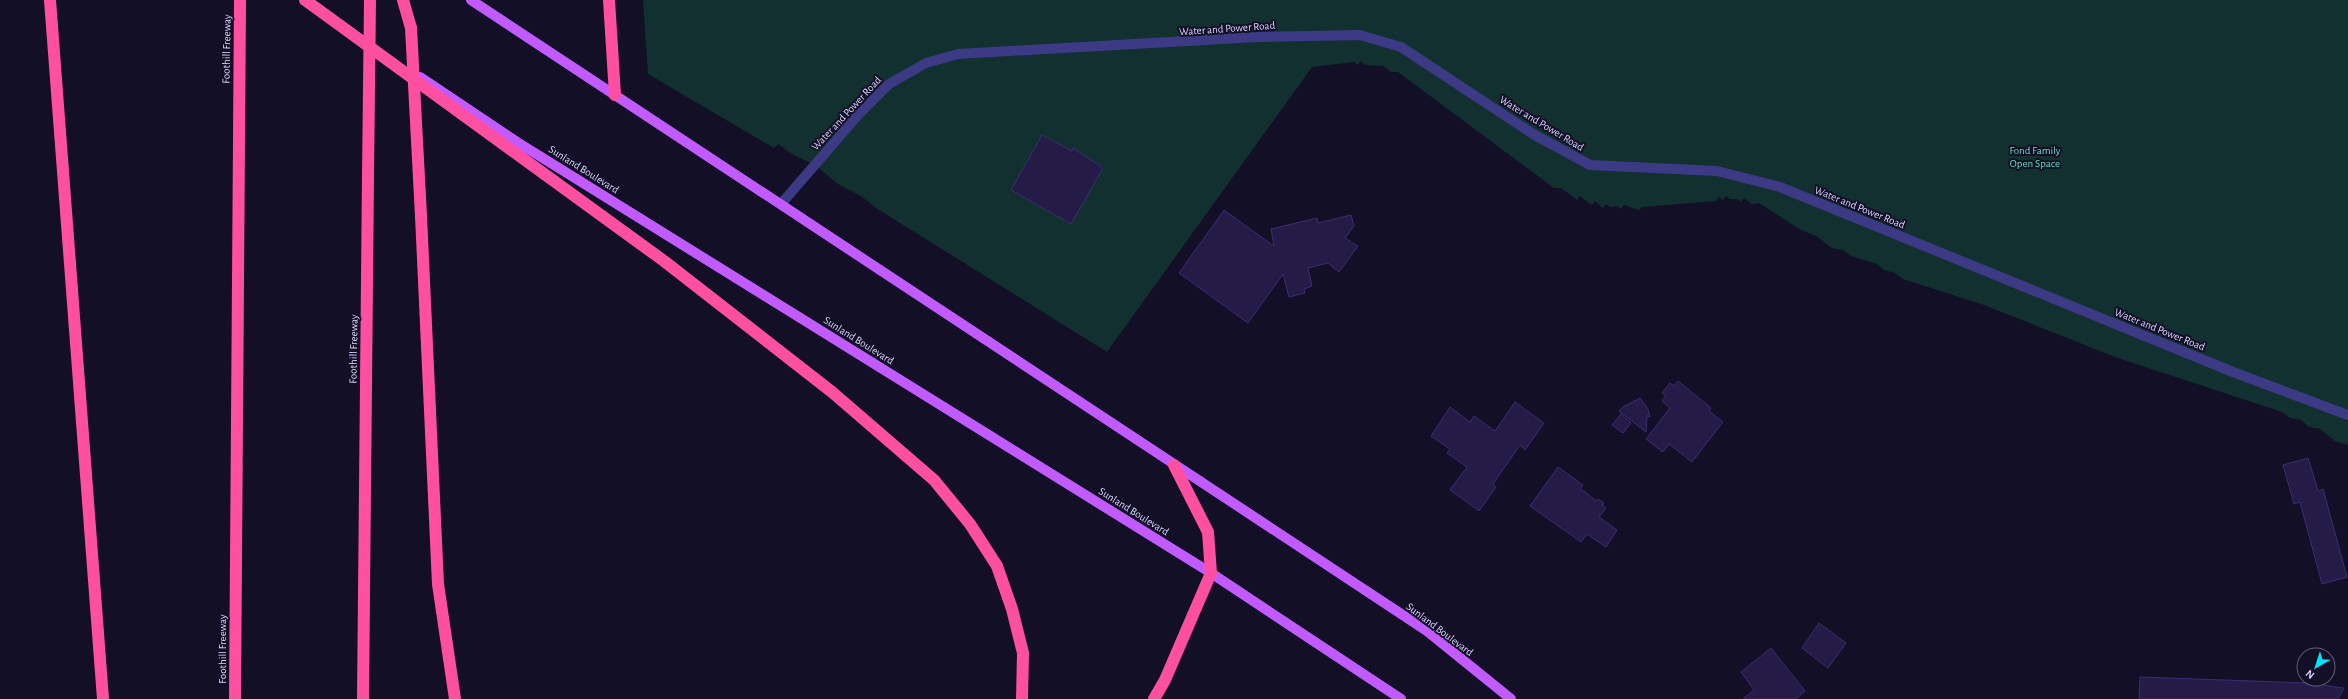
<svg xmlns="http://www.w3.org/2000/svg" width="2348" height="699" font-family="'Alegreya Sans',sans-serif">
  <style>
    .green { fill: #12302f }
    .building { fill: #241b47; stroke: #3b2d73 }
    .lines { fill: none; stroke-linecap: round; stroke-linejoin: round }
    .street { stroke: #3d3a85; stroke-width: 10 }
    .primary { stroke: #c25bff; stroke-width: 10 }
    .highway { stroke: #ff4fa3; stroke-width: 12 }
    .highway-bridge { stroke: #ff4fa3; stroke-width: 12 }
    .labels { text-anchor: middle; stroke-width: 4; stroke-linejoin: round; paint-order: stroke }
    .street-label { font-size: 11px; fill: #d9d4ff; stroke: #130f26 }
    .park-label { font-size: 11px; fill: #5fe0c0; stroke: #130f26 }
  </style>
  <rect width="100%" height="100%" fill="#130f26"/>
  <!-- green -->
  <polygon class="green" points="643,0 2348,0 2348,445 2335,441 2320,429 2309,427 2301,420 2290,418 2282,412 2115,357 1984,305 1903,279 1895,273 1884,270 1877,264 1851,256 1843,250 1832,248 1816,236 1801,230 1759,203 1752,204 1744,198 1741,202 1737,199 1730,199 1726,196 1723,200 1719,197 1716,201 1642,207 1639,210 1624,205 1621,209 1617,206 1610,207 1606,204 1603,208 1595,201 1592,205 1580,196 1577,200 1561,188 1554,188 1398,72 1391,72 1383,66 1365,65 1361,61 1358,65 1354,62 1312,67 1107,352 876,208 861,196 838,184 815,165 792,154 778,144 774,148 648,74"/>
  <!-- building -->
  <g class="building">
    <polygon points="1042,135 1072,151 1073,148 1103,168 1071,224 1011,190"/>
    <polygon points="1224,210 1274,246 1271,229 1317,218 1318,223 1351,215 1354,226 1345,238 1358,246 1339,272 1328,263 1308,268 1312,286 1304,289 1305,293 1289,297 1283,274 1248,323 1179,273"/>
    <polygon points="1678,381 1711,408 1709,411 1723,422 1692,462 1669,444 1663,452 1646,439 1670,408 1662,401 1666,396 1662,393 1670,383 1674,386"/>
    <polygon points="1640,398 1648,409 1650,417 1647,416 1646,432 1619,411 1623,407"/>
    <polygon points="1515,402 1544,423 1525,450 1520,445 1493,484 1496,487 1479,511 1450,490 1467,467 1447,453 1450,449 1431,436 1450,407 1470,422 1474,416 1495,431"/>
    <polygon points="1621,414 1631,423 1623,433 1612,425"/>
    <polygon points="2308,458 2318,491 2323,489 2347,577 2322,584 2300,502 2294,504 2283,465"/>
    <polygon points="1558,467 1583,485 1580,490 1584,491 1596,501 1598,499 1604,503 1602,505 1606,508 1599,517 1617,530 1606,547 1587,534 1581,542 1530,506"/>
    <polygon points="1819,623 1846,643 1828,668 1802,648"/>
    <polygon points="1771,648 1805,691 1796,699 1743,699 1754,690 1741,672"/>
    <polygon points="2140,677 2308,683 2344,688 2338,699 2139,699"/>
  </g>
  <g class="lines">
    <!-- street -->
    <polyline class="street" points="781,204 858,115 889,84 926,63 958,54 1257,37 1360,35 1401,47 1533,134 1590,165 1717,171 1780,187 2233,372 2348,415"/>
    <!-- primary -->
    <g class="primary">
      <polyline points="471,0 1427,631 1511,699"/>
      <polyline points="420,77 517,142 1211,573 1401,699"/>
    </g>
    <!-- highway -->
    <g class="highway">
      <polyline points="50,0 103,699"/>
      <polyline points="305,0 664,261 832,392 934,480 970,524 997,566 1012,609 1023,653 1022,699"/>
      <polyline points="403,0 411,28"/>
      <polyline points="609,0 615,95"/>
      <polyline points="421,216 438,584 455,699"/>
      <polyline points="235,699 240,0"/>
      <polyline points="363,699 368,175"/>
      <polyline points="1154,699 1165,680 1211,573 1208,532 1174,465"/>
    </g>
    <!-- highway-bridge -->
    <g class="highway-bridge">
      <polyline points="411,28 421,216"/>
      <polyline points="368,175 370,0"/>
    </g>
  </g>
  <g class="labels">
    <!-- street labels -->
    <g class="street-label">
      <text transform="translate(1227 28) rotate(-4)" y="4">Water and Power Road</text>
      <text transform="translate(226 49) rotate(-89)" y="4">Foothill Freeway</text>
      <text transform="translate(846 113) rotate(-47)" y="4">Water and Power Road</text>
      <text transform="translate(1542 123) rotate(31)" y="4">Water and Power Road</text>
      <text transform="translate(584 169) rotate(32)" y="4">Sunland Boulevard</text>
      <text transform="translate(1860 207) rotate(22)" y="4">Water and Power Road</text>
      <text transform="translate(2160 329) rotate(22)" y="4">Water and Power Road</text>
      <text transform="translate(859 340) rotate(32)" y="4">Sunland Boulevard</text>
      <text transform="translate(353 349) rotate(-89)" y="4">Foothill Freeway</text>
      <text transform="translate(1134 511) rotate(32)" y="4">Sunland Boulevard</text>
      <text transform="translate(1440 629) rotate(37)" y="4">Sunland Boulevard</text>
      <text transform="translate(222 649) rotate(-90)" y="4">Foothill Freeway</text>
    </g>
    <!-- park labels -->
    <g class="park-label">
      <text x="2035" y="154">Fond Family<tspan x="2035" dy="13">Open Space</tspan></text>
    </g>
  </g>
  <!-- north arrow -->
  <g transform="translate(2316 667) rotate(219)"><circle r="19" fill="#130f26" stroke="#625e7d"/>
  <path d="M0-3L7 15L0 10L-7 15Z" fill="#00e5ff"/>
  <text y="-6" font-size="11" font-weight="bold" text-anchor="middle" fill="#d9d4ff">N</text>
  </g>
</svg>
